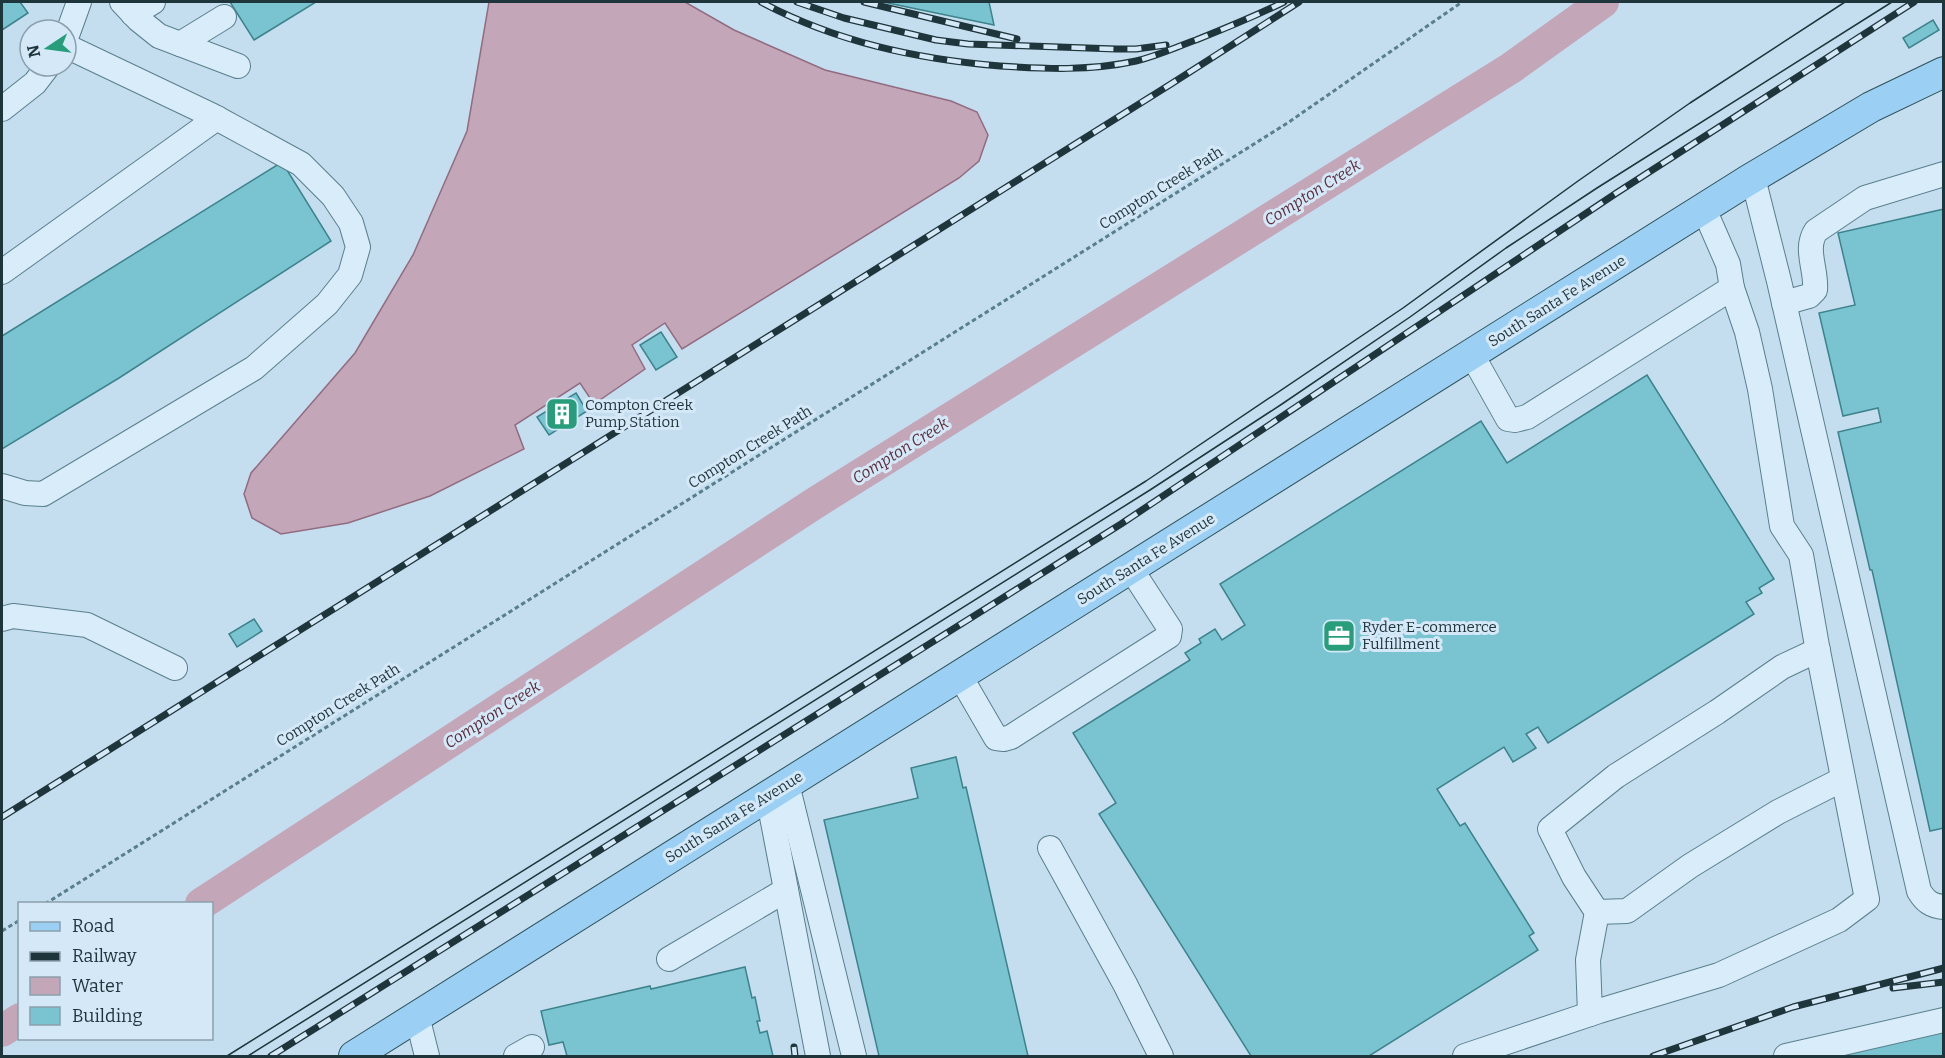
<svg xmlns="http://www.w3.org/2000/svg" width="1945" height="1058" font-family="Bitter,serif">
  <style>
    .water { fill: #c3a6b7; stroke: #926c80; stroke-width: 1.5 }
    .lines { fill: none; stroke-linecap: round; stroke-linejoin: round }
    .river { stroke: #c3a6b7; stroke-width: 32 }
    .building { fill: #79c4d0; stroke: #3e838c; stroke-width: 1.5 }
    .minor-casing { stroke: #5a7f8c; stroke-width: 26 }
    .major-casing { stroke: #2e5159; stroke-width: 32 }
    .path { stroke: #5a7f8c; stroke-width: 3; stroke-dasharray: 4.5 3; stroke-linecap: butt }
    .minor { stroke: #d8ecfa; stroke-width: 24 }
    .major { stroke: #9bd0f4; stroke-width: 30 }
    .tram { stroke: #1e353b; stroke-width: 1.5 }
    .rail-casing { stroke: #1e353b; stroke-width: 7 }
    .rail { stroke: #d4e8f7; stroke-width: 4.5; stroke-dasharray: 14; stroke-linecap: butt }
    .labels { text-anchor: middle; stroke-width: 6; stroke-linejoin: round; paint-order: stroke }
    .street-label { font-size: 15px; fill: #1e353b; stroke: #d4e8f7 }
    .poi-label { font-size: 15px; fill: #1e353b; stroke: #d4e8f7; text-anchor: start }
    .water-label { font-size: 16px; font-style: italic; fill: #5b2d3d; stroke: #d4e8f7 }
  </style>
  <rect width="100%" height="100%" fill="#c4def0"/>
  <!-- water -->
  <polygon class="water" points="489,2 685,2 734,30 825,70 951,101 977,112 988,135 979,161 959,178 682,349 665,323 632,345 645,369 594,404 580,383 515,425 524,449 430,496 348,523 281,534 252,518 244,494 251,473 355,353 413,255 467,131"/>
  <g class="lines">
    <!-- river -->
    <g class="river">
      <polyline points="201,904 815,503 1511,68 1603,2"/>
      <polyline points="2,1031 20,1019"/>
    </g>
  </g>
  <!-- building -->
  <g class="building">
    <polygon points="2,2 20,2 28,13 2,30"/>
    <polygon points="230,2 316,2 254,40"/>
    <polygon points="883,2 989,2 994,25"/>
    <polygon points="1933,20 1939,30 1909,48 1903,38"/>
    <polygon points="282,162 331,241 119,378 2,449 2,336"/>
    <polygon points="1944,209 1944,828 1930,831 1872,570 1870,570 1838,432 1881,422 1878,408 1843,416 1819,313 1855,305 1838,233"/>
    <polygon points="661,332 677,357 656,370 640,345"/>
    <polygon points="1647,375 1774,579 1759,588 1762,593 1746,602 1754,614 1548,743 1538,727 1526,734 1536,748 1513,762 1504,747 1437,789 1460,826 1465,823 1534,933 1529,936 1538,950 1369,1056 1251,1056 1099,814 1116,803 1073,733 1190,660 1185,653 1201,643 1199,639 1215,629 1222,640 1245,625 1220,584 1481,421 1507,463"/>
    <polygon points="576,393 587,411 549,435 537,417"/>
    <polygon points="254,619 262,631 237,647 229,634"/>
    <polygon points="956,757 963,788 966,787 1028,1056 879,1056 824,820 918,798 911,768"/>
    <polygon points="745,967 752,998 755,997 760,1021 757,1021 760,1033 767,1031 773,1056 567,1056 563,1042 549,1045 541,1011 650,986 651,989"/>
    <polygon points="1944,1027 1944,1056 1815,1056"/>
  </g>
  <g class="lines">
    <!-- minor casing -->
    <g class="minor-casing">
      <g id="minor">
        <polyline points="122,2 139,20 159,36 238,66"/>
        <polyline points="133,14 153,2"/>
        <polyline points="66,38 79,2"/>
        <polyline points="180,44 224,17"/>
        <polyline points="2,109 35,83 48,66"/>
        <path d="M1753,178L1779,281L1919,891C1925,901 1931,906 1944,907"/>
        <polyline points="2,272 217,118"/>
        <path d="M1784,303L1809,296L1815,290C1817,270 1804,249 1816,231L1865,198L1944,174"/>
        <polyline points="1472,355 1508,419 1515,420 1527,417 1732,288 1728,264 1704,209"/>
        <polyline points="2,486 25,493 43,494 254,368 327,304 350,275 358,247 351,223 333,196 301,164 211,115 66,46"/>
        <polyline points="2,619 13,616 87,625 175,668"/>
        <polyline points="960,676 996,738 1004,739 1011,737 1169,636 1170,629 1131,569"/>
        <polyline points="787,784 854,1056"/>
        <polyline points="768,796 818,1056"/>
        <polyline points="1050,848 1125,984 1161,1056"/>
        <polyline points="1597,912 1574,877 1550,829 1616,776 1717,712 1782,667 1818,650"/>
        <polyline points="669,959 786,890"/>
        <polyline points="1590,1014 1588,960 1597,912 1627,911 1690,866 1778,812 1843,779"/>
        <polyline points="417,1016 427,1056"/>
        <polyline points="516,1056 532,1047"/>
        <polyline points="1465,1056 1599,1011 1719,975 1839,920 1867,899 1817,646 1801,555 1782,526 1760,389 1747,332 1732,288"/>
        <polyline points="1786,1056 1944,1020"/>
      </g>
    </g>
    <!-- major casing -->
    <g class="major-casing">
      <polyline id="major" points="354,1056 1747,181 1871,107 1944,72"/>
    </g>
    <!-- path -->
    <g class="path">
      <polyline points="45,904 1289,122 1462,2"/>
      <polyline points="2,931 20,920"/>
    </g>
    <!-- minor -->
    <use href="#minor" class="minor"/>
    <!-- major -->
    <use href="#major" class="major"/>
    <!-- tram -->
    <g class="tram">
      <polyline points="227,1056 1146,481 1403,308 1578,181 1690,103 1845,2"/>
      <polyline points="248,1056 1150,490 1282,404 1410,317 1506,248 1597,188 1892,2"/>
    </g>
    <!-- rail casing -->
    <g class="rail-casing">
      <g id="rail">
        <path d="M761,2C836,42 916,59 1000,66C1046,69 1090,71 1136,61C1157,56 1176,47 1196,40C1226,28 1255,16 1284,2"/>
        <polyline points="797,2 844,18 936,40 968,44 1116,49 1136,49 1166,45"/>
        <polyline points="864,2 1017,39"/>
        <polyline points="2,817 1171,84 1299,2"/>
        <polyline points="1893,988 1944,982"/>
        <polyline points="794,1047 795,1056"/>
        <polyline points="271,1056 1121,524 1618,192 1914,2"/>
        <polyline points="1653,1056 1793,1007 1944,968"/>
      </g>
    </g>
    <!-- rail -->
    <use href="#rail" class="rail"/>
  </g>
  <!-- icons -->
  <defs>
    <g id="building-square" transform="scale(1.725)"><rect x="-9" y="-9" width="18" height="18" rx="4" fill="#279d7b" stroke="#d4e8f7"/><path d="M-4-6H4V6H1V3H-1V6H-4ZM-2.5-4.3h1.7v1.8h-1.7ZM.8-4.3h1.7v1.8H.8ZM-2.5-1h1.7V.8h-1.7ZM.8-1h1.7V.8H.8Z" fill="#fff"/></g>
    <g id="office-square" transform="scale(1.725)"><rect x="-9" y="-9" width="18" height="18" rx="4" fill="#279d7b" stroke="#d4e8f7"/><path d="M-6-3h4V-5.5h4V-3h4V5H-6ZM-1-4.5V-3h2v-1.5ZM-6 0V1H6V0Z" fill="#fff"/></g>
  </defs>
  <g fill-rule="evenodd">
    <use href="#building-square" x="562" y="414"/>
    <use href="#office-square" x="1339" y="636"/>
  </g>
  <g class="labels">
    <!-- street labels -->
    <g class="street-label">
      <text transform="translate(1161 188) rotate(-32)" y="5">Compton Creek Path</text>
      <text transform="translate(1557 301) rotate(-32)" y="5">South Santa Fe Avenue</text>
      <text transform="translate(750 447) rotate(-32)" y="5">Compton Creek Path</text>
      <text transform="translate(1146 559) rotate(-32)" y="5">South Santa Fe Avenue</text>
      <text transform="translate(338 705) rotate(-32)" y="5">Compton Creek Path</text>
      <text transform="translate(734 817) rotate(-32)" y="5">South Santa Fe Avenue</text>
    </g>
    <!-- poi labels -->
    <g class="poi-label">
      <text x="585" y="410">Compton Creek<tspan x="585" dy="17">Pump Station</tspan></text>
      <text x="1362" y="632">Ryder E-commerce<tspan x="1362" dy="17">Fulfillment</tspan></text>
    </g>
    <!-- water labels -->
    <g class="water-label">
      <text transform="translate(1312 192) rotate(-32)" y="6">Compton Creek</text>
      <text transform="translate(900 450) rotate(-32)" y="6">Compton Creek</text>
      <text transform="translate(492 714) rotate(-33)" y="6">Compton Creek</text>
    </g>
  </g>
  <!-- border -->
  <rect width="1945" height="1058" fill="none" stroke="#1e353b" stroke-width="6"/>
  <!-- legend -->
  <rect x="18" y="902" width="195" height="138" fill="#d4e8f7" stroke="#8ba0ac" stroke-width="1.5"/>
  <rect x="30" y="922" width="30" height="9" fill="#9bd0f4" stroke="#8ba0ac" stroke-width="1.5"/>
  <text x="72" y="932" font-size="18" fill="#1e353b">Road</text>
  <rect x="30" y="952" width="30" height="9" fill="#1e353b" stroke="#8ba0ac" stroke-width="1.5"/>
  <text x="72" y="962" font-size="18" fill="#1e353b">Railway</text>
  <rect x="30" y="977" width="30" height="18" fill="#c3a6b7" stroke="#8ba0ac" stroke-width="1.5"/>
  <text x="72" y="992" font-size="18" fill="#1e353b">Water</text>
  <rect x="30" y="1007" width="30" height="18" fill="#79c4d0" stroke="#8ba0ac" stroke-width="1.5"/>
  <text x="72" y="1022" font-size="18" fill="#1e353b">Building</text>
  <!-- north arrow -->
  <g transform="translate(48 48) rotate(257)"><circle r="28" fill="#d4e8f7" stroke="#8ba0ac" stroke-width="1.5"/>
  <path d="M0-4.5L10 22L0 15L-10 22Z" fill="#279d7b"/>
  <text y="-9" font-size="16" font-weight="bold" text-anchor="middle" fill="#1e353b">N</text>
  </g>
</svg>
